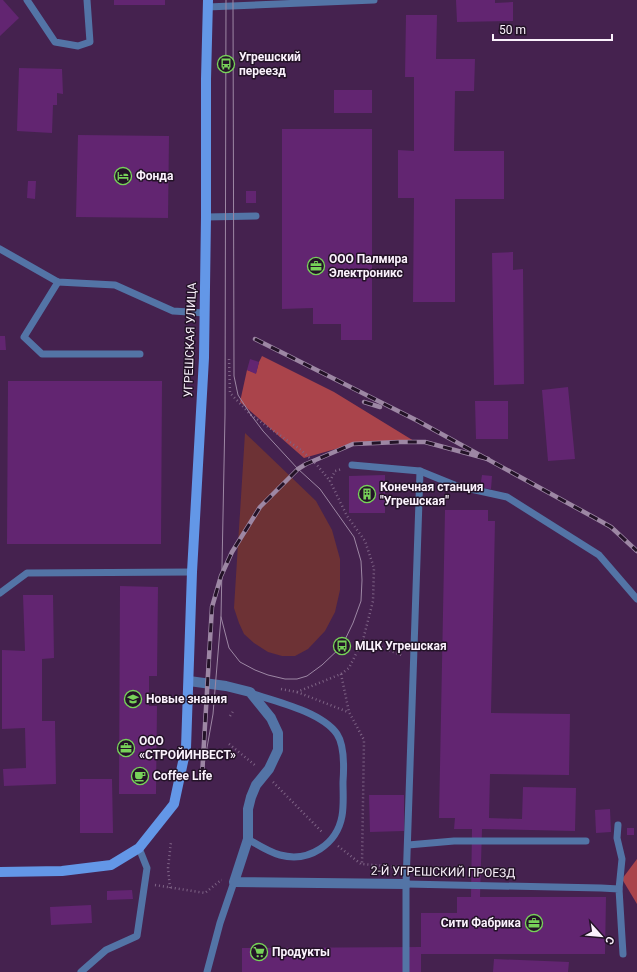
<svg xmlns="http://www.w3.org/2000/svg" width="637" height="972" font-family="Roboto,sans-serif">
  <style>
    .green { fill: #6d3235 }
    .forest { fill: #aa444b }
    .building { fill: #622571 }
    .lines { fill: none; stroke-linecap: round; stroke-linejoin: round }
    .path { stroke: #7f6486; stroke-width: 2.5; stroke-dasharray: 1 3; stroke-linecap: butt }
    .lane { stroke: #5374a6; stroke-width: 7 }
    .street { stroke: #5374a6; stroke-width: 10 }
    .secondary { stroke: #6397e7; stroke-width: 10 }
    .tram { stroke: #9d87a4; stroke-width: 1 }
    .rail-casing { stroke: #9d87a4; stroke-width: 4.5 }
    .rail { stroke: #231327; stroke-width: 3; stroke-dasharray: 9; stroke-linecap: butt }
    .labels { text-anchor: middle; stroke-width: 3; stroke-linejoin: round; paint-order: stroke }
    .poi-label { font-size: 12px; font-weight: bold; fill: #faf1fc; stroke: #231327; text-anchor: start }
    .street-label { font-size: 12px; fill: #faf1fc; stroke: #231327 }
  </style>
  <rect width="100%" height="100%" fill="#45224f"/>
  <!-- green -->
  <polygon class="green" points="245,433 316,501 332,530 340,559 340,590 335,612 325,631 308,649 295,656 282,656 268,652 254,643 244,634 239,623 234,608"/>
  <!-- forest -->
  <g class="forest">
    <polygon points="262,356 334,392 414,441 353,444 304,458 240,402 247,370 256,373 259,362"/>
    <polygon points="637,859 637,904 622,879"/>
  </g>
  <!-- building -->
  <g class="building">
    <polygon points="0,0 3,0 19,18 0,36"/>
    <rect x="114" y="0" width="51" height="5"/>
    <polygon points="456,0 495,0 495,3 513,2 513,21 457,22"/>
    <polygon points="406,15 437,15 436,59 475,59 474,91 455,91 454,151 504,151 504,199 455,199 455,302 413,302 414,198 398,198 398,150 414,151 414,77 405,77"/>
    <polygon points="19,68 62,69 63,94 57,93 57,105 53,105 52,133 17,131"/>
    <rect x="334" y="90" width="38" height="23"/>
    <polygon points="282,129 372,129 372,340 341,340 341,324 313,324 313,308 282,309"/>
    <polygon points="78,135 169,136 168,218 76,217"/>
    <polygon points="28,181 36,181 35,199 27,198"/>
    <rect x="246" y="191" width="10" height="12"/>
    <polygon points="513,252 513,270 523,269 524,384 494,385 492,253"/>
    <polygon points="0,336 5,336 6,350 0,350"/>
    <polygon points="250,359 259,362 256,374 247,370"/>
    <polygon points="8,381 162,381 161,544 7,544"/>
    <polygon points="568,387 575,459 548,461 542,390"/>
    <polygon points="475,401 508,401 508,439 476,439"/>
    <polygon points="385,475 385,513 349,513 349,476"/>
    <polygon points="482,475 492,476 491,489 480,488"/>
    <polygon points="445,510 488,510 488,521 495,521 491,713 570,714 569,775 490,774 489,818 522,819 523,787 576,788 575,831 482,829 480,897 606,897 605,954 421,954 421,972 242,972 242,948 421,947 421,913 457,913 457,897 471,897 472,829 454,829 455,818 439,818"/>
    <polygon points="120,586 158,587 157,676 149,676 149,706 157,706 156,794 119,794"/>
    <polygon points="23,595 53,595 54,658 42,659 42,721 55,721 56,784 4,786 3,769 26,768 25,728 2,729 2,650 25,651"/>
    <polygon points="80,779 112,779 113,833 80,833"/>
    <polygon points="369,795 404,795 404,831 370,832"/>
    <polygon points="610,809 611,832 596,833 595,810"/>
    <rect x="627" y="828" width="7" height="7"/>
    <polygon points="132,890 133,899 107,900 107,891"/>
    <polygon points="91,905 92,923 51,925 50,907"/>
    <polygon points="494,959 569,962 568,972 493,972"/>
  </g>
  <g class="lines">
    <!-- path -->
    <g class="path">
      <polyline points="229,359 230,393 251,415 301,450 317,465 330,481"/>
      <polyline points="363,640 404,656"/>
      <polyline points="341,674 349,712 364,740 362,864 396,867"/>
      <polyline points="281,689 297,692 341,674 349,668 363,640 373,601 374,568 365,541 347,516 330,481 335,471 342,469"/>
      <polyline points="297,692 348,712"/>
      <polyline points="230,716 234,710"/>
      <polyline points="229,744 256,766"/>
      <polyline points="273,782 323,833"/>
      <polyline points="338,846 361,864"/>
      <polyline points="155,885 205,893 221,880 222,880"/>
      <polyline points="170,888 168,868 171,842"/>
    </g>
    <!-- lane -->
    <g class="lane">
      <polyline points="27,0 55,42 78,46 90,42 87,0"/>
      <polyline points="207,7 374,0"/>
      <polyline points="206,217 256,216"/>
      <polyline points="0,249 58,282 115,285 173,311 205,313"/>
      <polyline points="58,282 24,337 42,354 140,354"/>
      <polyline points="352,465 420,471 457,486 507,497 599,555 637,599"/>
      <polyline points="0,593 27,573 192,572"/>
      <polyline points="618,825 617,838 622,859 619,889"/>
      <path d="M248,839C258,845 269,852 280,855C309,863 337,844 342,816C344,805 343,793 343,782C344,768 345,746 337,734C322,712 275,701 250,693"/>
      <polyline points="408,845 454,841 586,841"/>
      <polyline points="406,884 601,888 619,889 623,954"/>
      <polyline points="81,972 106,950 137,936 147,868 139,848"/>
      <polyline points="207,972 220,923 234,882"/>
      <polyline points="406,972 406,884 420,471"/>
    </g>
    <!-- street -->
    <polyline class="street" points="189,681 226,686 250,692 271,718 278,733 278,750 269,769 256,785 251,797 248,809 248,839 234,882 406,884"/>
    <!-- secondary -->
    <polyline class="secondary" points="0,872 62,871 111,865 139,848 174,804 186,748 192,572 204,358 206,217 206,79 208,0"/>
    <!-- tram -->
    <g class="tram">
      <polyline points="221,617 229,648 240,662 255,670 268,675 285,679 297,679 307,676 322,665 342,646 353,623 361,601 362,580 361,561 354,537 320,489 298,469 263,431 251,415 238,395 234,376 233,0"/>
      <polyline points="202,776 213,714 221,617 225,415 226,0"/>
    </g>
    <!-- rail casing -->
    <g class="rail-casing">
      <g id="rail">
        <polyline points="255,339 416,420 595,518 611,527 637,551"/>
        <polyline points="364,402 380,407"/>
        <polyline points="202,776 212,607 221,576 232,552 260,507 298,469 306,464 353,444 399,442 425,442 488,459"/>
      </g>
    </g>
    <!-- rail -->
    <use href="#rail" class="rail"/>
  </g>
  <!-- icons -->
  <defs>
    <g id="bus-ring" transform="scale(0.9)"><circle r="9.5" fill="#231327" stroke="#77d259" stroke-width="1.5"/><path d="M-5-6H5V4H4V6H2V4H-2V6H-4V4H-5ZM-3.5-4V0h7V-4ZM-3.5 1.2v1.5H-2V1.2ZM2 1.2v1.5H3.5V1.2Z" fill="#77d259"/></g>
    <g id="hotel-ring" transform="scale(0.9)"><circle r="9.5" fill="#231327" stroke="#77d259" stroke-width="1.5"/><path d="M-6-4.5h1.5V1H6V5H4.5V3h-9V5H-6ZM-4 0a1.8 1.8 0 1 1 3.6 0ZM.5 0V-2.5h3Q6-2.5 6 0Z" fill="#77d259"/></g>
    <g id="office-ring" transform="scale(0.9)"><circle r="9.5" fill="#231327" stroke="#77d259" stroke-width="1.5"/><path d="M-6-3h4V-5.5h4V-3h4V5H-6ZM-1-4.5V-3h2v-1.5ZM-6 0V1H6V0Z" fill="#77d259"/></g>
    <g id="building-ring" transform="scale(0.9)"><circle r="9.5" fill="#231327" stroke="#77d259" stroke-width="1.5"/><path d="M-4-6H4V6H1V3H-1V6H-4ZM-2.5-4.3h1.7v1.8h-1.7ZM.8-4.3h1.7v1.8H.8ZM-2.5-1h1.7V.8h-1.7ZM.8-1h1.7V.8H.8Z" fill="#77d259"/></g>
    <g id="university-ring" transform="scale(0.9)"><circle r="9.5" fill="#231327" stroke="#77d259" stroke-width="1.5"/><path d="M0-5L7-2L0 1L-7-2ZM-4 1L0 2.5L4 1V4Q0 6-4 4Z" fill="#77d259"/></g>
    <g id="cafe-ring" transform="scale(0.9)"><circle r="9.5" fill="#231327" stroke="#77d259" stroke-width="1.5"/><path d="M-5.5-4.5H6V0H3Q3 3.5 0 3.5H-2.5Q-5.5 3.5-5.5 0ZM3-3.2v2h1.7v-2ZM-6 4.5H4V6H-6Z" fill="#77d259"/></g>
    <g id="supermarket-ring" transform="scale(0.9)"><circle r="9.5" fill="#231327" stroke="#77d259" stroke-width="1.5"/><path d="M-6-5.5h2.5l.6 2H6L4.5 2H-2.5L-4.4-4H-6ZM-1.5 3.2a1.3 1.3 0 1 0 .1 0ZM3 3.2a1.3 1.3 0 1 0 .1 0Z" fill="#77d259"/></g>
  </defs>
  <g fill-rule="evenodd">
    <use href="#bus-ring" x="226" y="64"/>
    <use href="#hotel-ring" x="123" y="176"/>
    <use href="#office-ring" x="316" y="266"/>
    <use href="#building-ring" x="367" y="494"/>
    <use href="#bus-ring" x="342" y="646"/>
    <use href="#university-ring" x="133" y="699"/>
    <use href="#office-ring" x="126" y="748"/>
    <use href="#cafe-ring" x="140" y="776"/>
    <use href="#office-ring" x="534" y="923"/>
    <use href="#supermarket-ring" x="259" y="952"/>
  </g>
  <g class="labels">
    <!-- poi labels -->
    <g class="poi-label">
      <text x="239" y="61">Угрешский<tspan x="239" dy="14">переезд</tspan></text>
      <text x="136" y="180">Фонда</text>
      <text x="329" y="263">ООО Палмира<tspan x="329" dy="14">Электроникс</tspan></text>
      <text x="380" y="491">Конечная станция<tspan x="380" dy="14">"Угрешская"</tspan></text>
      <text x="355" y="650">МЦК Угрешская</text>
      <text x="146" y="703">Новые знания</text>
      <text x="139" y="745">ООО<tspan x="139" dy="14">«СТРОЙИНВЕСТ»</tspan></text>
      <text x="153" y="780">Coffee Life</text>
      <text x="521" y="927" text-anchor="end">Сити Фабрика</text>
      <text x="272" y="956">Продукты</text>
    </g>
    <!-- street labels -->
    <g class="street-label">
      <text transform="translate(190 340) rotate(-88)" y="4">УГРЕШСКАЯ УЛИЦА</text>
      <text transform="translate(443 872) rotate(1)" y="4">2-Й УГРЕШСКИЙ ПРОЕЗД</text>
    </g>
  </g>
  <!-- north arrow -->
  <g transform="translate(601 936) rotate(117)" stroke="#231327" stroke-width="3" paint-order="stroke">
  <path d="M0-3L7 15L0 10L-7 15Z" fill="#faf1fc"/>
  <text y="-6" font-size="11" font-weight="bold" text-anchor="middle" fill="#faf1fc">С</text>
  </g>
  <!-- scale -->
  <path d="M493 34v6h119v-6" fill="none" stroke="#faf1fc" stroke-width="2"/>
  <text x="499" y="34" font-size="12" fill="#faf1fc" stroke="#231327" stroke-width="3" paint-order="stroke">50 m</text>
</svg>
